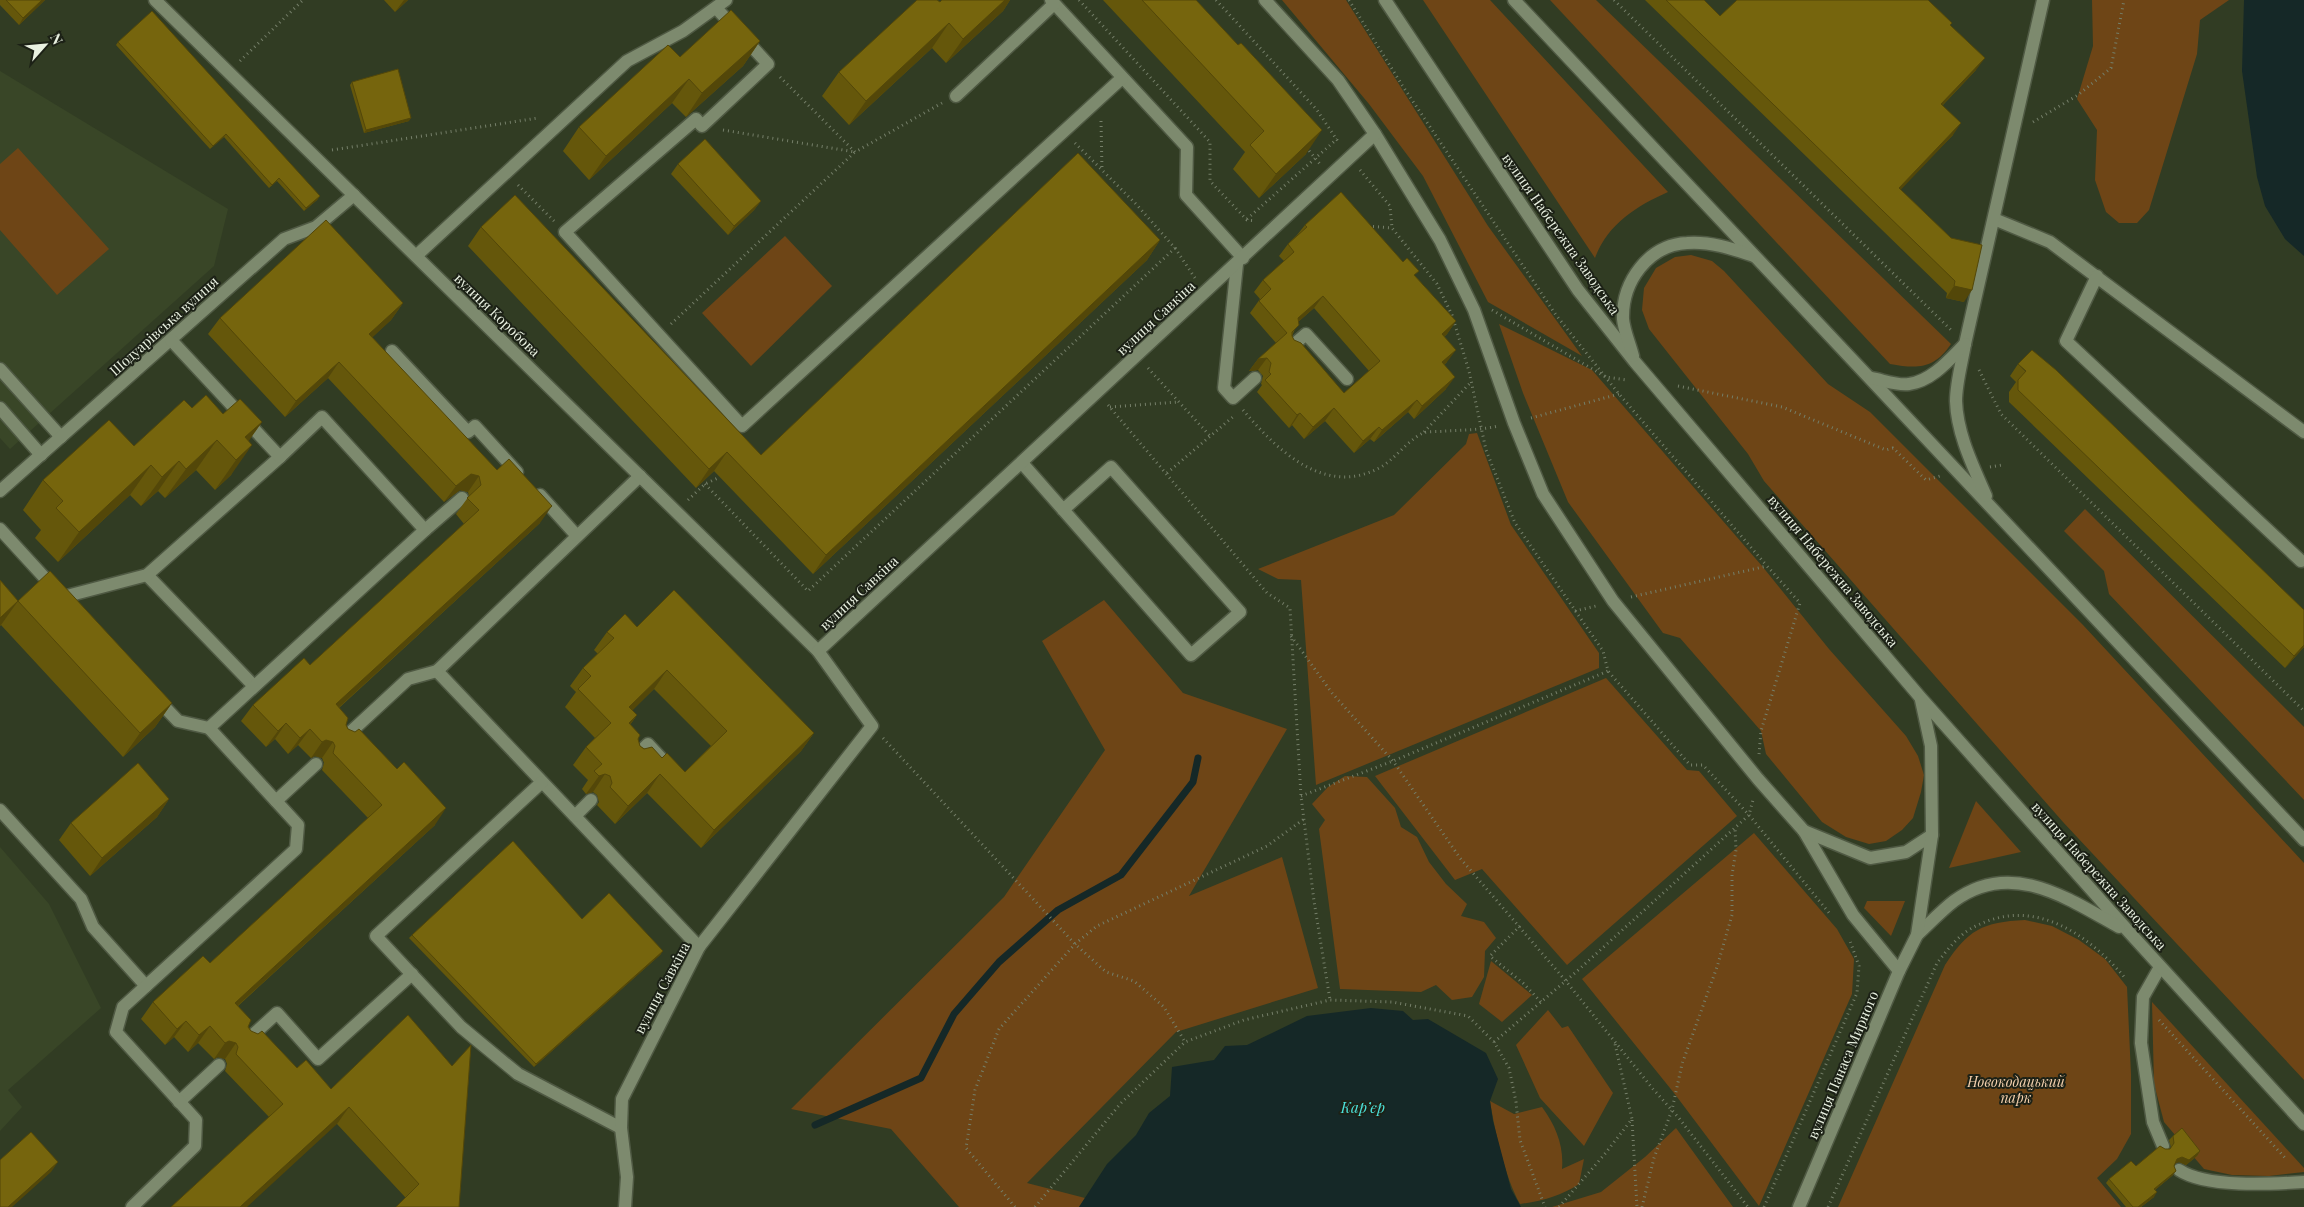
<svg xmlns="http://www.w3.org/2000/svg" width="2304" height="1207" font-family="'Playfair Display',serif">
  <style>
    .built { fill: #394627 }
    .green { fill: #6e4516 }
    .water { fill: #152827 }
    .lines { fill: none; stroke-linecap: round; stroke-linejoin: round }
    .stream { stroke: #152827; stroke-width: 7 }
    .lane-casing { stroke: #4f5943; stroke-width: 15 }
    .street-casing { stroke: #4f5943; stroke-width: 15 }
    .secondary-casing { stroke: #4f5943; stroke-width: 15 }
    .path { stroke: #757f69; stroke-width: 3; stroke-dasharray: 1 4; stroke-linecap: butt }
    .lane { stroke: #7d8a6e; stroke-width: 12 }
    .street { stroke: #7d8a6e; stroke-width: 12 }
    .secondary { stroke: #7d8a6e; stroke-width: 12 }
    .wall { fill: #65570b; fill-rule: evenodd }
    .shaded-wall { fill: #534709 }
    .building { fill: #76650d; stroke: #534709; fill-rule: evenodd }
    .labels { text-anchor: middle; stroke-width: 4; stroke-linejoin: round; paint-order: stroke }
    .street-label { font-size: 14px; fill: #e9f1e1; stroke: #1c2116 }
    .park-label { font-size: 14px; font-style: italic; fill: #f4d0ad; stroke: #1c2116 }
    .water-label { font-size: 15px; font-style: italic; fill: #4ce1da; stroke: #1c2116 }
  </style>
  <rect width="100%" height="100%" fill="#313c23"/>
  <!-- built -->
  <g class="built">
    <polygon points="0,71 228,209 214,266 10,449 0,438"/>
    <polygon points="0,847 49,904 101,1008 8,1090 22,1107 0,1131"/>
  </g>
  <!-- green -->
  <g class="green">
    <polygon points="1282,0 1346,0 1488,226 1582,356 1488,302 1423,176 1369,104"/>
    <path d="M1423,0H1490L1668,192C1636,206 1607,225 1595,258Z"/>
    <path d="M1550,0H1596L1951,344C1934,369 1918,369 1890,364Z"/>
    <polygon points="2092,0 2229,0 2200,20 2197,54 2149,210 2137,223 2119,223 2106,212 2095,180 2097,130 2077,99 2093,46"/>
    <polygon points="18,148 109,249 57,295 0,230 0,164"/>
    <polygon points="785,236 832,286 751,366 702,313"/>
    <polygon points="1691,255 1712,261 1724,271 1828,384 1870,412 2083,625 2304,863 2304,1080 2063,822 1764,481 1748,454 1649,329 1642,310 1644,288 1656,268 1675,257"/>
    <polygon points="1499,324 1592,370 1762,566 1829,649 1906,736 1918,756 1924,775 1921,792 1913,818 1902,830 1886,841 1869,844 1846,837 1822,822 1766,754 1761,731 1680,638 1663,633 1568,502 1523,393"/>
    <polygon points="1477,433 1511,525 1599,653 1599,668 1316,785 1301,580 1278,579 1258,569 1394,515 1466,444 1469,434"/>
    <polygon points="2085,509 2304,727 2304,800 2109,594 2104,571 2064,531"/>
    <polygon points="1104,600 1183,693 1287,729 1189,896 1282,857 1318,988 1176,1032 1027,1183 1085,1198 1079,1207 959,1207 891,1129 791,1109 1004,897 1105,750 1042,641"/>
    <polygon points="1606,678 1687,770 1699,771 1737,816 1567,965 1482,869 1455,880 1375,776"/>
    <polygon points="1345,776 1367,777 1395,808 1401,827 1417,837 1429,862 1446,884 1467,904 1461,916 1484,922 1496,938 1485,951 1484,977 1472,997 1452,1000 1436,985 1421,992 1340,989 1319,829 1325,820 1312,804 1328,787"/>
    <polygon points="1976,801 2021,852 1949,868"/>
    <polygon points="1754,833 1837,929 1854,959 1852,994 1759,1206 1674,1093 1582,979"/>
    <polygon points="1867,901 1905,901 1891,936 1864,908"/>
    <path d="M2025,920L2052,926L2079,940L2105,959L2127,987L2131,1074V1134L2117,1159L2097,1178L2121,1207H1838L1945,965C1968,930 1982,922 2025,920Z"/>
    <polygon points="1491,961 1532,995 1502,1022 1479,1004"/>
    <polygon points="2152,1002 2304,1168 2304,1172 2269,1176 2232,1175 2204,1169 2164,1122 2154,1084"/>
    <polygon points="1548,1010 1562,1028 1568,1026 1613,1093 1584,1146 1540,1098 1516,1045"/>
    <path d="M1490,1101L1514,1114L1542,1107C1556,1126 1564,1146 1562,1169L1584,1159L1579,1184C1561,1196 1542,1201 1520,1204C1505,1177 1495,1132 1490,1101Z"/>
    <polygon points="1676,1128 1733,1207 1552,1207 1601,1192 1645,1157"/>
  </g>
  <!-- water -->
  <g class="water">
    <polygon points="2244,0 2304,0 2304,256 2285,239 2265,206 2257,177 2242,71"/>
    <polygon points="1371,1008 1403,1011 1413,1020 1428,1019 1486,1053 1498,1079 1490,1101 1493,1121 1511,1189 1521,1207 1079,1207 1107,1164 1136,1135 1149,1113 1170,1096 1172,1067 1214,1060 1225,1046 1247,1045 1307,1016"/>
  </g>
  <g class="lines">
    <!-- stream -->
    <polyline class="stream" points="815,1125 921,1078 954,1014 999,962 1058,910 1121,875 1193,782 1198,758"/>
    <!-- lane casing -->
    <g class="lane-casing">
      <g id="lane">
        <polyline points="1051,0 1187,147 1186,195 1243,258"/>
        <polyline points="717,9 768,64 702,126 696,119 565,232 742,426 1122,78"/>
        <polyline points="956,96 1054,4"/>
        <polyline points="1994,219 2050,242 2304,432"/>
        <polyline points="416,256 627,61 683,31 726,0"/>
        <polyline points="1237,264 1224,388 1233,398 1255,378"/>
        <polyline points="2097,276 2066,341 2301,561"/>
        <polyline points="1291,347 1306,334 1347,379"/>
        <polyline points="392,351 468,432 475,426 517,472"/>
        <polyline points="0,369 61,437"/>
        <polyline points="0,408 41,455"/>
        <polyline points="1022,463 1191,655 1240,612 1111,467 1063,510"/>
        <polyline points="640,476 437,671 699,947"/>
        <polyline points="0,491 284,239 316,227 354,195"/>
        <polyline points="540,495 577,536"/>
        <polyline points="0,529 54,588"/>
        <polyline points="425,530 462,498"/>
        <polyline points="147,575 254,686"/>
        <polyline points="63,597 147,575 280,457"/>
        <polyline points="156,698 178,721 209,728"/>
        <polyline points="342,740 408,679 437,671"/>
        <polyline points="633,759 648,744 661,758"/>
        <polyline points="542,782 376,936 461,1027 518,1074 621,1128"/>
        <polyline points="276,801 316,764"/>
        <polyline points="0,810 81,899 93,927 146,986"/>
        <polyline points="575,816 591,800"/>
        <polyline points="2160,967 2143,997 2141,1043 2153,1122 2163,1146"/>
        <polyline points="245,1042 277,1013 318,1059 412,974"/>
        <polyline points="179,1102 219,1065"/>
        <path d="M2179,1170C2206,1188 2271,1184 2304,1182"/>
        <polyline points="132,1207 195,1146 196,1120 116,1032 123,1007 296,849 298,825 209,728 425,530 322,417 280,457 171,340"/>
      </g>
    </g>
    <!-- street casing -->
    <g class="street-casing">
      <g id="street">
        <polyline points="155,0 818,651 872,726 699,947 622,1099 621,1128 627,1177 625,1207"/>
        <polyline points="1265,0 1338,80 1375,134 1440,240 1474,310 1514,423 1543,494 1613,601 1758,779 1804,831"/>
        <polyline points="1965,344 2043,0"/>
        <polyline points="818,651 1375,134"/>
      </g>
    </g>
    <!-- secondary casing -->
    <g class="secondary-casing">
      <g id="secondary">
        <polyline points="1385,0 1578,290 1635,362 1920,697 2129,932 2304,1124"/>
        <polyline points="1514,0 2304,840"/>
        <path d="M1965,344C1962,362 1956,383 1956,401C1957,434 1973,466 1986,496"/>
        <path d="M1633,356C1630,344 1624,331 1623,319C1622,282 1648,245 1687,243C1710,241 1733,249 1754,256"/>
        <path d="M1871,378C1883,380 1898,386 1909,384C1932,381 1950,359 1965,344"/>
        <polyline points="1804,831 1853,915 1899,971"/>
        <polyline points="1804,831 1870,858 1906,852 1932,835"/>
        <path d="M1917,935C1929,924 1941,911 1954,901C2011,859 2067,898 2119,927"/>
        <polyline points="1799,1207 1899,971 1917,935 1932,835 1931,746 1921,700"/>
      </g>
    </g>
    <!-- path -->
    <g class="path">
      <polyline points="1079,0 1210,142 1210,181 1247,220 1256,221"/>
      <polyline points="1216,0 1317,110 1339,143"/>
      <polyline points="1349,0 1402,85 1556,315 1619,394 1767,566"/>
      <polyline points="1614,0 1951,330"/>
      <polyline points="240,61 303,0"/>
      <polyline points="780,77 855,152 942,103"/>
      <polyline points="1101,121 1102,170"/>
      <polyline points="2033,122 2078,95 2111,68 2124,0"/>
      <polyline points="723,130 855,152"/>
      <polyline points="1306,147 1320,164"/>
      <polyline points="332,150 538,118"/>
      <polyline points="1360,170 1390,206 1392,228"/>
      <polyline points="518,185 554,221"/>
      <polyline points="1247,219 1337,139"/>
      <polyline points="1368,226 1392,228 1437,284 1452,315 1469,371 1486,450 1515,523 1603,651 1608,671 1690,765 1703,765 1749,815 1830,914"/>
      <polyline points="1175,248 1195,278"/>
      <polyline points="1492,310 1606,377 1627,380"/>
      <polyline points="671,324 855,152"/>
      <polyline points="1148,368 1210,436"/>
      <polyline points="1979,370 2001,414 2304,711"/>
      <polyline points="1678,386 1782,407 1886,450 1893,448 1926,480 1940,476"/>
      <polyline points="1108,405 1267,593 1290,608 1301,796 1314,901 1330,1000"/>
      <polyline points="1110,407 1178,402"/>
      <path d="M1243,410C1277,450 1325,498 1381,467C1396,458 1407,441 1423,433C1428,431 1439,432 1445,431C1463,430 1481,430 1498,426"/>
      <polyline points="1531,418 1619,394"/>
      <polyline points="1424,432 1471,382"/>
      <polyline points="1990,467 2002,465"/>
      <polyline points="1167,473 1234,416"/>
      <polyline points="705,484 808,591 1175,248 1137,205 1075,143"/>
      <polyline points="688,500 705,484 720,477"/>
      <polyline points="1631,597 1767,566 1800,603 1761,731 1759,754"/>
      <polyline points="1575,611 1596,606"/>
      <polyline points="1291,636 1332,693 1393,761 1460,858 1565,980 1653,1089 1678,1117 1748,1207"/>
      <polyline points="883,738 1075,944 1106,972 1134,981 1164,1007 1185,1042"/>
      <polyline points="1301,796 1393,761 1608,671"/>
      <polyline points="1520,926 1490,956 1523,983 1541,1002"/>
      <polyline points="2159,1020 2287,1160"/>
      <polyline points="1494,1042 1575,973 1749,815 1753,800"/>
      <polyline points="1632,1120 1637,1207"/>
      <polyline points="1015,1207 966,1148 975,1090 999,1029 1075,944 1097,926 1267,846 1304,819"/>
      <polyline points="1035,1207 1121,1103 1185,1042 1244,1020 1330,1000 1392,1002 1468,1016 1494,1042 1509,1068 1516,1102 1520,1140 1545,1207"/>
      <polyline points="1559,1207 1604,1155 1632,1119 1615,1044"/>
      <polyline points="1642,1207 1654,1158 1672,1110 1682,1064 1717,967 1732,915 1732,875 1736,850 1735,827"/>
      <polyline points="1764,1207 1857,993 1859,966 1850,941"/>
      <path d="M1828,1207L1937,963C1948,949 1960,933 1976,926C2035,896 2089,935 2126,979"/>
    </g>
    <!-- lane -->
    <use href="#lane" class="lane"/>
    <!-- street -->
    <use href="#street" class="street"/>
    <!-- secondary -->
    <use href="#secondary" class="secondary"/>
  </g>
  <!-- wall -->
  <g class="wall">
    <polygon points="0,0 45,0 19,25 0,5"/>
    <polygon points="384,0 408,0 395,12"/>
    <polygon points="942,0 1010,0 1003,11 946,63 932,48 849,125 822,96 839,72"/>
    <polygon points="1103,0 1196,0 1306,154 1259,198 1233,169 1245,152"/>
    <polygon points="1645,0 1704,0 1720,16 1950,25 1976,70 1943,105 1953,135 1900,189 1951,238 1964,302 1946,298 1947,293"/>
    <polygon points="760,41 743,66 686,117 672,103 589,180 563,151 579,127 680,57"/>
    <polygon points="118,42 320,196 317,200 304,211 277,181 269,188 224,137 210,149 116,45"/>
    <polygon points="352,82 409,121 364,133 350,85"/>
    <polygon points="678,164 761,201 754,210 728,235 671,174"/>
    <path d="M1305,225L1415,276L1456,321L1447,334L1444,337L1447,362L1444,365L1446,389L1414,419L1408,412L1374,442L1370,439L1354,453L1325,421L1304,439L1292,425L1289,428L1257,392L1262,385L1261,384L1263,376L1258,370L1249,371L1258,359L1276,343L1250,313L1260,299L1254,292L1263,280L1284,261L1279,256L1288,244L1297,235ZM1314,308L1369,371L1344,393L1294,340L1292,336L1298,322Z"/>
    <polygon points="481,227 761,455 1160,240 1147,260 813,574 714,471 696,488 468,246"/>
    <polygon points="403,303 391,320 372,337 540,523 339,708 348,729 435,825 238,1006 251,1031 297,1068 331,1089 459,1207 405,1197 337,1124 269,1117 225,1071 227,1064 225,1059 218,1057 214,1059 198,1043 188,1052 174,1037 165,1045 141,1019 153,1002 210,963 368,818 322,770 324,763 322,758 315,756 311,758 298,745 288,754 275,739 266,747 241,721 253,705 310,665 464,524 456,514 469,496 468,492 460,490 444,502 328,378 285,417 208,334 220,318"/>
    <polygon points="2018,364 2304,647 2285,668 2009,402 2009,392 2016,382 2010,376"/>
    <polygon points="192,408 262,422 248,441 231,475 215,490 196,470 165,498 158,491 141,506 130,495 58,562 35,538 41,530 23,510 43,480 134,446"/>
    <polygon points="0,580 18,601 172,703 155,727 123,757 1,625 0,626"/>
    <path d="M637,627L814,733L801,751L701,848L647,793L615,824L597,805L599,802L597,795L593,792L586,794L582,789L588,780L573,765L586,747L595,738L565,707L576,692L570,686L583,668L598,654L594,650L607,632ZM654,689L711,746L685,772L662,758L640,746L638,739L630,725L637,715L632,710Z"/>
    <polygon points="169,799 157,817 90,876 59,840 71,823"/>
    <polygon points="582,919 663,951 660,955 534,1067 409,938 412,935"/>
    <polygon points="2173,1136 2200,1151 2197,1156 2186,1165 2179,1162 2175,1163 2174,1166 2173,1175 2155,1190 2154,1197 2141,1207 2126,1207 2106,1183 2109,1179 2136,1166 2165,1149 2170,1149 2171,1147 2169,1140"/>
  </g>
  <!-- shaded-wall -->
  <g class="shaded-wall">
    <polygon points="42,0 45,0 19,25 23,18"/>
    <polygon points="404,0 408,0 395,12"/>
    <polygon points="1005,0 1010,0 1003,11 946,63 963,39"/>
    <polygon points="949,23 932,48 849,125 866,101"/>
    <polygon points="760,41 743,66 686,117 702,93"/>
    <polygon points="1985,58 1976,70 1933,115 1941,104"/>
    <polygon points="689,79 672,103 589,180 606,156"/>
    <polygon points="411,118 409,121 364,133 366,130"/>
    <polygon points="1961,123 1953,135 1891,200 1899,188"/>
    <polygon points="1322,130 1306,154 1259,198 1276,174"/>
    <polygon points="226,134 224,137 210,149 213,146"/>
    <polygon points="320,196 317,200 304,211 306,208"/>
    <polygon points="761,201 754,210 728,235 734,226"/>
    <polygon points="1160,240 1147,260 813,574 826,555"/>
    <polygon points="1954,286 1972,290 1964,302 1946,298"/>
    <polygon points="1323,296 1314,308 1289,330 1298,318"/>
    <polygon points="403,303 391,320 358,351 369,334"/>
    <polygon points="1456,321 1447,334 1433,346 1442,334"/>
    <polygon points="1456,350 1447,362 1434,375 1442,362"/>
    <polygon points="1267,358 1258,370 1249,371 1258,359"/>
    <polygon points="339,362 328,378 285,417 296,401"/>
    <polygon points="1455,377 1446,389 1414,419 1422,406"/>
    <polygon points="1417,400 1408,412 1374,442 1382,430"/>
    <polygon points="1334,408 1325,421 1304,439 1313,427"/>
    <polygon points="1300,413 1292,425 1289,428 1297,415"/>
    <polygon points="262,422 241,452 245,437"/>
    <polygon points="1379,427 1370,439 1354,453 1363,441"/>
    <polygon points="217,440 196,470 165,498 186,469"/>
    <polygon points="252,445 231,475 215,490 236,460"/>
    <polygon points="727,452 714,471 696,488 709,469"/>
    <polygon points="179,461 158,491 141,506 162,477"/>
    <polygon points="151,465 130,495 58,562 79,532"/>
    <polygon points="471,474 479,476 468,492 460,490 444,502 456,486"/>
    <polygon points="552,506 540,523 324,721 336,704"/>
    <polygon points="18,601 1,625 0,626 0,618"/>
    <polygon points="2304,645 2304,647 2285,668 2294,656"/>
    <polygon points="667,670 654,689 617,726 629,707"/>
    <polygon points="172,703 155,727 123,757 140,733"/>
    <polygon points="637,715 624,733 629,723"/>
    <polygon points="286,723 275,739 266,747 278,731"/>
    <polygon points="310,729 298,745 288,754 300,738"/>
    <polygon points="814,733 801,751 701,848 714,830"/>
    <polygon points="326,740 333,742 322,758 315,756 311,758 322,742"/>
    <polygon points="605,774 593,792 586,794 599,776"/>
    <polygon points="660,774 647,793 615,824 628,806"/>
    <polygon points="169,799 157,817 90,876 102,858"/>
    <polygon points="446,808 435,825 223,1019 235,1003"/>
    <polygon points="663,951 660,955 534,1067 536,1064"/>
    <polygon points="186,1021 174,1037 165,1045 177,1029"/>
    <polygon points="210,1026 198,1043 188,1052 199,1035"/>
    <polygon points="229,1041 236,1043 225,1059 218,1057 214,1059 225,1043"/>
    <polygon points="349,1107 337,1124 247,1207 240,1207"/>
    <polygon points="2200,1151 2197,1156 2186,1165 2179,1162 2174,1164 2177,1159"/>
    <polygon points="58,1162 51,1172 12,1207 8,1207"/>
    <polygon points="2176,1171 2173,1175 2151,1193 2154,1189"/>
    <polygon points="2157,1192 2154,1197 2141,1207 2138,1207"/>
  </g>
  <!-- building -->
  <g class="building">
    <polygon points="6,0 42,0 23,18"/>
    <polygon points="917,0 937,0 940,2 942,0 1005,0 963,39 949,23 866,101 839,72"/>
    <polygon points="1142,0 1196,0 1238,45 1241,43 1322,130 1276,174 1250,145 1264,131"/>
    <polygon points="1666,0 1704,0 1720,16 1737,0 1928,0 1952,23 1950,25 1985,58 1941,104 1961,123 1899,188 1951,238 1982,245 1972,290 1954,286 1955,281"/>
    <polygon points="731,10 760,41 702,93 689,79 606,156 579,127 668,45 680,57"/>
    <polygon points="152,11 320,196 306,208 279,178 272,185 226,134 213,146 118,42"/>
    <polygon points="398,69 411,118 366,130 352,82"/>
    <polygon points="705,139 761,201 734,226 678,164"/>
    <polygon points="1078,153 1160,240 826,555 727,452 709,469 481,227 515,195 761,455"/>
    <path d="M1341,192L1403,262L1407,258L1419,271L1414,275L1456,321L1442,334L1456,350L1442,362L1455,377L1422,406L1417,400L1382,430L1379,427L1363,441L1334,408L1313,427L1300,413L1297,415L1265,380L1271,374L1269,372L1271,363L1267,358L1258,359L1287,333L1259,301L1271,289L1263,280L1294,252L1288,244L1307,227L1305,225ZM1323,296L1380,361L1344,393L1301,343L1294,340L1292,336V332L1299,325L1298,318Z"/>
    <polygon points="326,220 403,303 369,334 497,470 509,459 552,506 336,704 348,718 346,725 348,729 355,732 359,729 397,769 404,762 446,808 235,1003 251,1020 248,1027 251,1031 258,1034 262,1031 297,1068 306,1060 331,1089 408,1015 452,1066 471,1045 459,1207 396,1207 419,1184 349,1107 240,1207 171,1207 283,1104 236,1054 238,1047 236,1043 229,1041 225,1043 210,1026 199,1035 186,1021 177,1029 153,1002 203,956 210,963 382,805 333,753 335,746 333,742 326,740 322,742 310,729 300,738 286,723 278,731 253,705 304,658 310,665 479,510 467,498 481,485 479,476 471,474 456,486 339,362 296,401 220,318"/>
    <polygon points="2032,350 2056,370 2304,610 2304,645 2294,656 2018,390 2018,380 2026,371 2018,364"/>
    <polygon points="206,395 223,414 240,399 262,422 245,437 252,445 236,460 217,440 186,469 179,461 162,477 151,465 79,532 56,508 63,501 43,480 109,420 134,446 184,400 192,408"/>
    <polygon points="50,571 172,703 140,733 18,601"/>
    <polygon points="0,580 18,601 0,618"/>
    <path d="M674,590L814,733L714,830L660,774L628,806L610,787L612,783L610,776L605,774L599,776L594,771L602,764L586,747L611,723L578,689L591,676L583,668L614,638L607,632L625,614L637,627ZM667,670L727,731L685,772L667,753L662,758L652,747L644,749L640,746L638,739L640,735L629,723L637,715L629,707Z"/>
    <polygon points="138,763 169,799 102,858 71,823"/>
    <polygon points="513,841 582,919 609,893 663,951 536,1064 412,935"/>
    <polygon points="2182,1128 2200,1151 2189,1160 2182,1157 2177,1159 2174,1166 2176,1171 2154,1189 2157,1192 2138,1207 2133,1207 2109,1179 2131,1161 2136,1166 2160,1146 2165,1149 2170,1149 2174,1143 2173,1136"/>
    <polygon points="31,1132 58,1162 8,1207 0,1207 0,1160"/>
  </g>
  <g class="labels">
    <!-- street labels -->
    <g class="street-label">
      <text transform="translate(1561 234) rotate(55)" y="5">вулиця Набережна Заводська</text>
      <text transform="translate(497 315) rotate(44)" y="5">вулиця Коробова</text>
      <text transform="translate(1156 318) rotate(-43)" y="5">вулиця Савкіна</text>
      <text transform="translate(164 326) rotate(-42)" y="5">Шодуарівська вулиця</text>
      <text transform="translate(1833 571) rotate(50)" y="5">вулиця Набережна Заводська</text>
      <text transform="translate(859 593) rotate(-43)" y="5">вулиця Савкіна</text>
      <text transform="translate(2099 876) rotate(48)" y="5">вулиця Набережна Заводська</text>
      <text transform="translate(662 988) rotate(-62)" y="5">вулиця Савкіна</text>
      <text transform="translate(1843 1065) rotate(-67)" y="5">вулиця Панаса Мирного</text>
    </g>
    <!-- park labels -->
    <g class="park-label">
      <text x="2016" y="1087">Новокодацький<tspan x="2016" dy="16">парк</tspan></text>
    </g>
    <!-- water labels -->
    <g class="water-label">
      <text x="1363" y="1113">Кар’єр</text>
    </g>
  </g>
  <!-- north arrow -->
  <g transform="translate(45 45) rotate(63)" stroke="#1c2116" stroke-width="4" paint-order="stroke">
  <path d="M0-4L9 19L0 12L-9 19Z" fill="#e9f1e1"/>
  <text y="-8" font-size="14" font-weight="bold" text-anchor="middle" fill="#e9f1e1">N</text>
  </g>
</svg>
